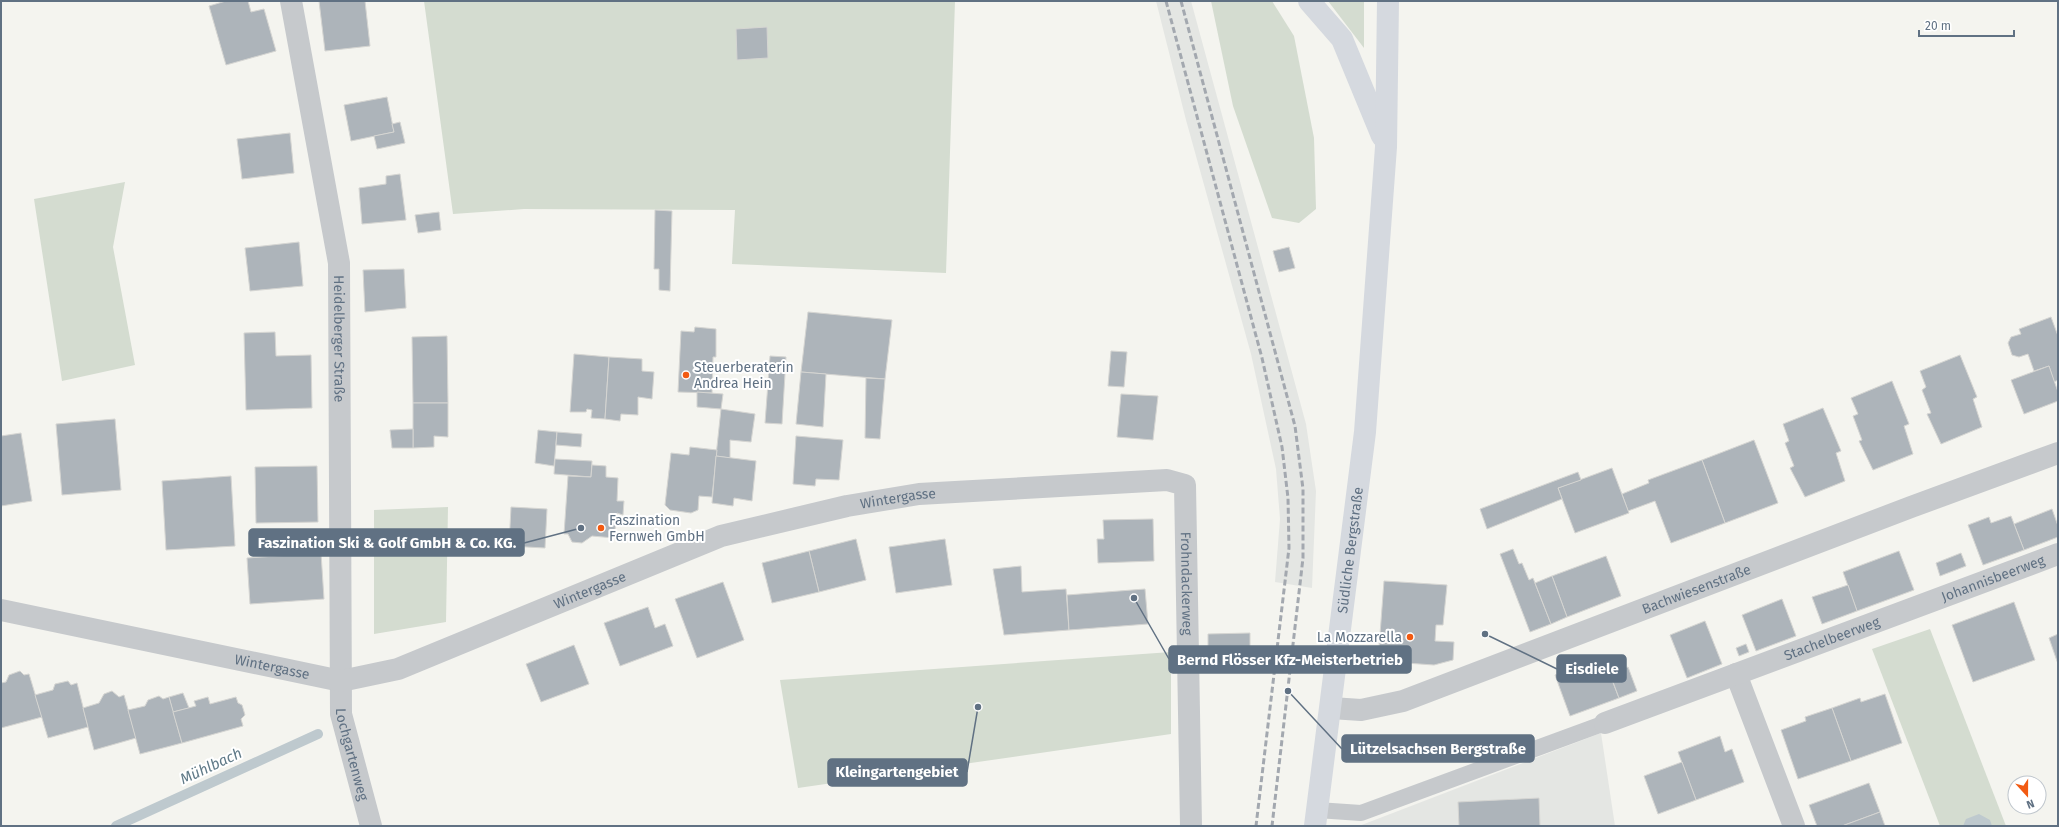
<svg xmlns="http://www.w3.org/2000/svg" width="2059" height="827" font-family="'Fira Sans',sans-serif">
  <style>
    .built { fill: #e4e6e3 }
    .green { fill: #d4dcd0 }
    .water { fill: #bec9ce }
    .lines { fill: none; stroke-linecap: round; stroke-linejoin: round }
    .stream { stroke: #bec9ce; stroke-width: 10 }
    .building { fill: #adb4ba; stroke: #d5d5d2 }
    .service { stroke: #c6c9cc; stroke-width: 16 }
    .minor { stroke: #c6c9cc; stroke-width: 22 }
    .primary { stroke: #d5d9df; stroke-width: 22 }
    .rail { stroke: #a3a8af; stroke-width: 3; stroke-dasharray: 6 3; stroke-linecap: butt }
    .poi-dot { fill: #f25a12; stroke: #fff; stroke-width: 1.5 }
    .labels { text-anchor: middle; stroke-width: 4; stroke-linejoin: round; paint-order: stroke }
    .street-label { font-size: 14px; fill: #607183; stroke: #fff }
    .poi-label { font-size: 14px; fill: #607183; stroke: #fff; text-anchor: start }
    .water-label { font-size: 15px; font-style: italic; fill: #607a88; stroke: #fff }
    .leader { fill: none; stroke: #607183; stroke-width: 1.5 }
    .callout-dot { fill: #607183; stroke: #fff; stroke-width: 1.5 }
    .callout { fill: #607183; stroke: #607183; stroke-width: 1.5 }
    .callout-label { font-size: 15px; text-anchor: middle; font-weight: bold; fill: #fff }
  </style>
  <rect width="100%" height="100%" fill="#f4f4ef"/>
  <!-- built -->
  <g class="built">
    <polygon points="1156,1 1191,1 1306,424 1316,491 1312,588 1275,582 1280,519 1276,469 1251,354 1186,120"/>
    <polygon points="1601,733 1615,826 1359,826"/>
  </g>
  <!-- green -->
  <g class="green">
    <polygon points="424,1 955,1 946,273 732,264 735,210 524,209 453,214"/>
    <polygon points="1211,1 1272,1 1294,36 1314,138 1316,209 1299,223 1272,218 1233,106"/>
    <polygon points="1328,1 1364,1 1364,48"/>
    <polygon points="125,182 113,247 135,365 62,381 34,199"/>
    <polygon points="448,507 446,622 374,634 374,510"/>
    <polygon points="1930,629 2006,826 1940,826 1872,649"/>
    <polygon points="1171,652 1171,734 798,788 780,680"/>
  </g>
  <!-- water -->
  <polygon class="water" points="1979,814 1990,820 1992,826 1963,826 1966,819"/>
  <g class="lines">
    <!-- stream -->
    <polyline class="stream" points="116,826 318,734"/>
  </g>
  <!-- building -->
  <g class="building">
    <polygon points="226,1 248,1 251,12 264,9 276,51 226,65 209,6"/>
    <polygon points="319,1 365,1 370,46 325,51"/>
    <polygon points="767,27 768,58 737,60 736,29"/>
    <polygon points="387,97 394,132 351,141 344,105"/>
    <polygon points="400,122 405,143 377,149 374,136 394,132 392,124"/>
    <polygon points="290,133 294,173 242,179 237,139"/>
    <polygon points="400,174 406,220 362,224 359,188 386,184 386,176"/>
    <polygon points="655,210 672,211 670,291 659,290 659,269 654,269"/>
    <polygon points="439,212 441,230 418,233 415,215"/>
    <polygon points="299,242 303,286 250,291 245,248"/>
    <polygon points="1289,247 1295,268 1279,272 1273,251"/>
    <polygon points="404,269 406,308 365,312 363,270"/>
    <polygon points="808,312 892,320 885,379 801,372"/>
    <polygon points="2051,317 2058,336 2058,380 2054,382 2049,366 2034,371 2028,354 2019,357 2012,355 2008,343 2011,337 2021,334 2019,329"/>
    <polygon points="695,327 716,329 716,357 713,357 712,393 678,392 681,331 694,332"/>
    <polygon points="275,332 276,356 311,355 312,408 246,410 244,333"/>
    <polygon points="447,336 448,403 413,403 412,337"/>
    <polygon points="1111,351 1127,352 1124,387 1108,386"/>
    <polygon points="574,354 609,357 605,419 591,418 592,410 587,409 586,412 570,412"/>
    <polygon points="1960,355 1977,397 1973,399 1982,427 1941,444 1927,414 1931,413 1922,390 1926,387 1920,371"/>
    <polygon points="770,356 786,357 782,424 765,423"/>
    <polygon points="609,357 642,359 642,371 654,372 652,399 638,397 638,415 621,414 620,421 605,419"/>
    <polygon points="2049,366 2058,392 2058,401 2024,414 2011,380"/>
    <polygon points="801,372 826,374 823,427 796,424"/>
    <polygon points="866,378 885,379 880,439 865,438"/>
    <polygon points="1892,381 1909,424 1904,426 1913,454 1873,470 1859,441 1862,440 1853,416 1858,414 1851,398"/>
    <polygon points="697,392 723,394 721,409 697,407"/>
    <polygon points="1121,394 1158,396 1153,440 1117,437"/>
    <polygon points="413,403 448,403 448,437 434,436 434,447 413,448"/>
    <polygon points="1823,408 1841,451 1836,453 1845,481 1805,497 1790,468 1794,466 1785,443 1789,441 1783,424"/>
    <polygon points="721,409 755,414 751,442 730,440 730,458 716,456"/>
    <polygon points="115,419 121,490 62,495 56,424"/>
    <polygon points="413,429 413,448 392,448 390,430"/>
    <polygon points="538,430 557,432 554,466 535,463"/>
    <polygon points="557,432 582,434 581,447 556,445"/>
    <polygon points="21,433 32,501 1,506 1,436"/>
    <polygon points="796,436 843,440 839,480 816,479 815,486 793,484"/>
    <polygon points="1754,440 1778,503 1725,523 1702,460"/>
    <polygon points="690,447 717,450 712,497 699,496 698,510 691,513 670,510 665,505 671,453 689,455"/>
    <polygon points="716,456 756,461 752,501 734,498 733,506 712,503"/>
    <polygon points="555,459 592,461 591,477 554,474"/>
    <polygon points="1702,460 1725,523 1671,543 1655,501 1628,511 1622,494 1649,483 1648,480"/>
    <polygon points="592,465 606,466 606,477 618,478 617,501 624,501 623,515 617,513 614,538 592,536 582,543 572,542 568,534 564,534 568,476 591,477"/>
    <polygon points="317,466 318,522 256,523 255,467"/>
    <polygon points="1612,468 1629,513 1575,533 1558,488"/>
    <polygon points="1578,472 1581,480 1558,488 1562,499 1487,529 1480,509"/>
    <polygon points="231,476 235,546 166,550 162,481"/>
    <polygon points="511,507 547,509 545,548 509,546"/>
    <polygon points="2052,509 2058,526 2058,537 2024,550 2014,524"/>
    <polygon points="2011,516 2024,550 1983,565 1968,525 1989,517 1991,523"/>
    <polygon points="1153,519 1154,561 1098,563 1097,539 1104,539 1103,520"/>
    <polygon points="856,539 866,580 819,592 809,551"/>
    <polygon points="945,539 952,585 896,593 889,547"/>
    <polygon points="1513,549 1519,564 1522,563 1529,580 1533,578 1551,624 1530,632 1500,554"/>
    <polygon points="809,551 819,592 772,603 762,563"/>
    <polygon points="1899,551 1914,590 1857,611 1843,572"/>
    <polygon points="321,553 324,599 250,604 247,558"/>
    <polygon points="1961,553 1966,566 1940,576 1936,563"/>
    <polygon points="1606,556 1621,596 1567,617 1552,576"/>
    <polygon points="1021,566 1022,592 1066,589 1069,630 1004,635 993,569"/>
    <polygon points="1552,576 1567,617 1551,624 1535,583"/>
    <polygon points="1384,581 1447,585 1443,625 1436,625 1435,641 1454,642 1453,660 1434,665 1378,661"/>
    <polygon points="723,582 744,640 697,658 675,599"/>
    <polygon points="1848,585 1857,611 1822,624 1812,597"/>
    <polygon points="1145,589 1148,624 1069,630 1067,595"/>
    <polygon points="1782,599 1796,636 1756,651 1742,615"/>
    <polygon points="2014,602 2035,660 1973,682 1952,625"/>
    <polygon points="648,607 655,628 665,624 673,646 620,666 604,623"/>
    <polygon points="1705,621 1722,664 1687,678 1670,635"/>
    <polygon points="1250,633 1250,650 1208,652 1208,634"/>
    <polygon points="2058,634 2058,664 2049,638"/>
    <polygon points="1746,644 1749,652 1739,656 1736,648"/>
    <polygon points="574,645 589,684 541,702 526,664"/>
    <polygon points="1603,657 1619,698 1570,716 1555,675"/>
    <polygon points="1628,667 1637,691 1619,698 1610,674"/>
    <polygon points="20,671 24,675 29,674 42,717 1,728 1,683 6,682 9,675"/>
    <polygon points="68,681 71,685 77,683 88,727 48,738 35,695 53,690 55,684"/>
    <polygon points="112,691 119,697 124,695 136,738 94,750 83,708 99,703 104,694"/>
    <polygon points="183,693 189,708 173,712 169,697"/>
    <polygon points="1885,694 1902,743 1851,761 1832,708 1860,698 1861,702"/>
    <polygon points="159,696 163,699 169,697 182,743 140,754 128,710 145,706 148,700"/>
    <polygon points="208,697 210,704 236,697 238,703 242,705 245,715 241,719 243,726 182,743 173,712 196,706 194,701"/>
    <polygon points="1832,708 1851,761 1798,779 1781,730 1806,721 1805,717"/>
    <polygon points="1720,736 1725,752 1732,749 1744,782 1696,800 1678,752"/>
    <polygon points="1682,762 1696,800 1658,814 1644,776"/>
    <polygon points="1869,783 1880,812 1842,826 1817,826 1809,805"/>
    <polygon points="1539,798 1540,826 1459,826 1458,802"/>
    <polygon points="1880,812 1885,826 1842,826"/>
  </g>
  <g class="lines">
    <!-- service -->
    <polyline class="service" points="1317,810 1361,813 1605,723"/>
    <!-- minor -->
    <g class="minor">
      <path id="s1" d="M291,1L339,263L341,714L371,826"/>
      <path id="s2" d="M1,610L341,681L398,669L721,536L847,506L919,494L1167,480L1185,485L1191,826"/>
      <polyline points="1736,674 1794,826"/>
      <path id="s3" d="M1331,708L1361,710L1403,701L1911,507L2058,453"/>
      <path id="s4" d="M1605,723L2058,554"/>
    </g>
    <!-- primary -->
    <g class="primary">
      <polyline points="1309,1 1342,39 1382,136"/>
      <path id="s5" d="M1315,826L1365,432L1386,147L1388,1"/>
    </g>
    <!-- rail -->
    <g class="rail">
      <polyline points="1166,1 1262,358 1282,447 1288,498 1289,548 1256,826"/>
      <polyline points="1181,1 1295,426 1303,489 1303,558 1272,826"/>
    </g>
  </g>
  <!-- markers -->
  <g class="poi-dot">
    <circle cx="686" cy="375" r="4"/>
    <circle cx="601" cy="528" r="4"/>
    <circle cx="1410" cy="637" r="4"/>
  </g>
  <g class="labels">
    <!-- street labels -->
    <g class="street-label">
      <text dy="5" stroke="none"><textPath href="#s1" startOffset="342">Heidelberger Straße</textPath></text>
      <text dy="5" stroke="none"><textPath href="#s2" startOffset="936">Wintergasse</textPath></text>
      <text dy="5" stroke="none"><textPath href="#s5" startOffset="278">Südliche Bergstraße</textPath></text>
      <text dy="5" stroke="none"><textPath href="#s4" startOffset="414">Johannisbeerweg</textPath></text>
      <text dy="5" stroke="none"><textPath href="#s2" startOffset="1323">Frohndackerweg</textPath></text>
      <text dy="5" stroke="none"><textPath href="#s3" startOffset="387">Bachwiesenstraße</textPath></text>
      <text dy="5" stroke="none"><textPath href="#s2" startOffset="613">Wintergasse</textPath></text>
      <text dy="5" stroke="none"><textPath href="#s4" startOffset="242">Stachelbeerweg</textPath></text>
      <text dy="5" stroke="none"><textPath href="#s2" startOffset="277">Wintergasse</textPath></text>
      <text dy="5" stroke="none"><textPath href="#s1" startOffset="759">Lochgartenweg</textPath></text>
    </g>
    <!-- poi labels -->
    <g class="poi-label">
      <text x="694" y="372">Steuerberaterin<tspan x="694" dy="16">Andrea Hein</tspan></text>
      <text x="609" y="525">Faszination<tspan x="609" dy="16">Fernweh GmbH</tspan></text>
      <text x="1402" y="642" text-anchor="end">La Mozzarella</text>
    </g>
    <!-- water labels -->
    <g class="water-label">
      <text transform="translate(211 766) rotate(-25)" y="5">Mühlbach</text>
    </g>
  </g>
  <!-- callouts -->
  <path class="leader" d="M581 528L524 543M1134 598L1169 659M1485 634L1557 669M1288 691L1342 749M978 707L967 772"/>
  <g class="callout-dot">
    <circle cx="581" cy="528" r="4"/>
    <circle cx="1134" cy="598" r="4"/>
    <circle cx="1485" cy="634" r="4"/>
    <circle cx="1288" cy="691" r="4"/>
    <circle cx="978" cy="707" r="4"/>
  </g>
  <g class="callout">
    <rect x="249" y="529" width="275" height="27" rx="4"/>
    <rect x="1169" y="646" width="242" height="27" rx="4"/>
    <rect x="1557" y="655" width="69" height="27" rx="4"/>
    <rect x="1342" y="735" width="192" height="27" rx="4"/>
    <rect x="828" y="759" width="139" height="27" rx="4"/>
  </g>
  <g class="callout-label">
    <text x="387" y="548">Faszination Ski &amp; Golf GmbH &amp; Co. KG.</text>
    <text x="1290" y="665">Bernd Flösser Kfz-Meisterbetrieb</text>
    <text x="1592" y="674">Eisdiele</text>
    <text x="1438" y="754">Lützelsachsen Bergstraße</text>
    <text x="897" y="777">Kleingartengebiet</text>
  </g>
  <!-- border -->
  <rect width="2059" height="827" fill="none" stroke="#607183" stroke-width="4"/>
  <!-- north arrow -->
  <g transform="translate(2027 795) rotate(159)"><circle r="19" fill="#ffffff" stroke="#bfc6cd"/>
  <path d="M0-3L7 15L0 10L-7 15Z" fill="#f25a12"/>
  <text y="-6" font-size="11" font-weight="bold" text-anchor="middle" fill="#607183">N</text>
  </g>
  <!-- scale -->
  <path d="M1919 30v6h95v-6" fill="none" stroke="#607183" stroke-width="2"/>
  <text x="1925" y="30" font-size="12" fill="#607183" stroke="#ffffff" stroke-width="3" paint-order="stroke">20 m</text>
</svg>
